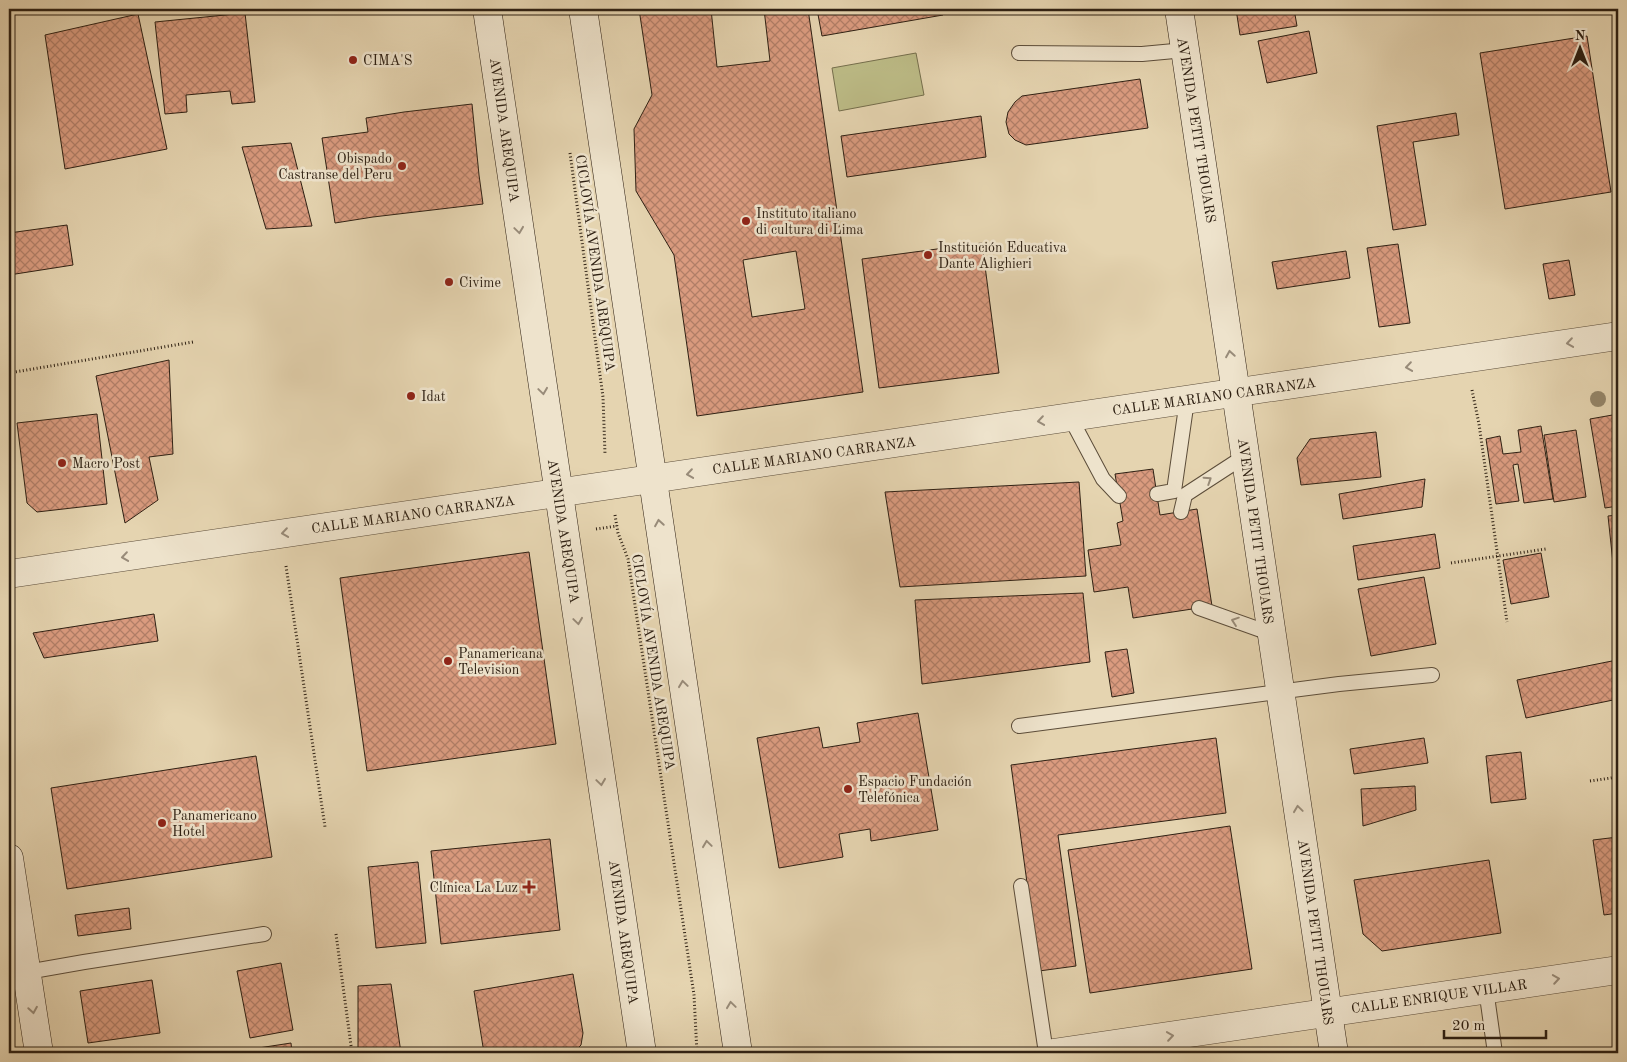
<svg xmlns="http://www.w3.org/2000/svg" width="1627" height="1062" font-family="'Old Standard TT',serif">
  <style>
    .green { fill: #bcbb86; stroke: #756e4c }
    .building { fill: url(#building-cross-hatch); stroke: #2e2013; fill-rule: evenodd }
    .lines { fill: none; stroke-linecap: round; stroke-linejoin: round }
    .service-casing { stroke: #5c4d3a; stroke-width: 16 }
    .minor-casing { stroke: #5c4d3a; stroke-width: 29 }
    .tertiary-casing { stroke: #5c4d3a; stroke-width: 29 }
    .secondary-casing { stroke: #2e2013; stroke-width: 29 }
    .path { stroke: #2e2013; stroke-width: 3; stroke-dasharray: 1 2.5; stroke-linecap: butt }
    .service { stroke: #eee3cc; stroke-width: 14 }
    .minor { stroke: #eee3cc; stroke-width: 28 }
    .tertiary { stroke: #eee3cc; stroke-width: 28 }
    .secondary { stroke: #eee3cc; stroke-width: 28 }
    .tree { fill: #94866a }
    .oneway { stroke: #988b79 }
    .poi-dot { fill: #8f2418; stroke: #eee3cc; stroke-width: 2 }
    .labels { text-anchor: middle; stroke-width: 5; stroke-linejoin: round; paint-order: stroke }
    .poi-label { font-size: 14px; fill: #2e2013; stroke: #eee3cc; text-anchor: start }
    .street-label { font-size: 14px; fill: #2e2013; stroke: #eee3cc }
  </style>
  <defs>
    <pattern id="building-cross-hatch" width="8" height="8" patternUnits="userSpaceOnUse" patternTransform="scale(1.25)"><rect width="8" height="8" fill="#da9b7f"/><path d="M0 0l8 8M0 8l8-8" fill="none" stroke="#b17e67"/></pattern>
  </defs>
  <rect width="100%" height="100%" fill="#e5d4b0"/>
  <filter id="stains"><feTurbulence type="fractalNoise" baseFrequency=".004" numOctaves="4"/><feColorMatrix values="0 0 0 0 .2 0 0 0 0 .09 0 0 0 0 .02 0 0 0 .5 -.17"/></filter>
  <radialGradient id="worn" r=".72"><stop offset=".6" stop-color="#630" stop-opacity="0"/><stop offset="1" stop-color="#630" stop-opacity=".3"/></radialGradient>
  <!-- green -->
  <polygon class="green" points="916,53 924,95 839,111 832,68"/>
  <!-- building -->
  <g class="building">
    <path d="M639,9H711L717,67L770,61L764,9H808L863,392L697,416L674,255L636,191L634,129L652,95ZM796,251L805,309L752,317L743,260Z"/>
    <polygon points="817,9 942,9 943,15 822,36"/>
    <polygon points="1236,9 1294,9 1297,26 1240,35"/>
    <polygon points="245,13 255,102 232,104 230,91 186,95 187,112 165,114 155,22"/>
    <polygon points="138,14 167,149 65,169 45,35"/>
    <polygon points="1309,31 1317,73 1267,83 1258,41"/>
    <polygon points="1587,36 1611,192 1505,209 1480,53"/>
    <polygon points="1140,79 1148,128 1026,145 1015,140 1009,134 1006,122 1008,112 1015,102 1022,96"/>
    <polygon points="472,104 479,175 483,204 373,217 335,223 322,138 368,132 366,118 404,112"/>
    <polygon points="1456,113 1459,135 1413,142 1426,225 1393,230 1377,126"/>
    <polygon points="981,116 986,157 847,177 841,136"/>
    <polygon points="291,143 312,226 266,229 242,147"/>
    <polygon points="67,225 73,265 9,275 9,233"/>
    <polygon points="982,243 999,373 879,388 862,259"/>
    <polygon points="1398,244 1410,323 1379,327 1367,248"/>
    <polygon points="1346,251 1350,278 1277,289 1272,262"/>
    <polygon points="1569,260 1575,295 1549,299 1543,264"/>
    <polygon points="169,360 173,454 149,457 158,500 125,523 96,376"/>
    <polygon points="97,414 107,504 37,512 27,503 17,423"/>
    <polygon points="1618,414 1618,506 1605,508 1590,419"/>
    <polygon points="1541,426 1553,499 1524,503 1518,464 1513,465 1519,501 1496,504 1486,439 1500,436 1503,454 1521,452 1518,430"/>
    <polygon points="1576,430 1586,497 1554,502 1544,435"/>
    <polygon points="1376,432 1381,477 1301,485 1297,458 1310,439"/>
    <polygon points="1153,469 1160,515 1197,509 1212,606 1133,618 1128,587 1094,592 1088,550 1121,545 1117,523 1123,521 1115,474"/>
    <polygon points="1425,479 1422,507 1343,519 1339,494"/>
    <polygon points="1079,482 1086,576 900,587 885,492"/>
    <polygon points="1618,515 1618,601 1617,601 1608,516"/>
    <polygon points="1435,534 1440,568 1358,580 1353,546"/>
    <polygon points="529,552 556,744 367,771 340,578"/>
    <polygon points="1541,553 1549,597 1511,604 1503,560"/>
    <polygon points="1424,577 1436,644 1371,656 1358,589"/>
    <polygon points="1083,593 1090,662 922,684 915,600"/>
    <polygon points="154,614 158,641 44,658 33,633"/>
    <polygon points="1127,649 1134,693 1112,697 1105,652"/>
    <polygon points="1617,660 1618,699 1526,718 1517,680"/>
    <polygon points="918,713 938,830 871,841 870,829 839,834 843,857 779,868 757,738 819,727 823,748 860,742 857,723"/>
    <polygon points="1216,738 1226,813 1058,835 1076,966 1039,971 1011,765"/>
    <polygon points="1424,738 1428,763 1354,774 1350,749"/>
    <polygon points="1521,752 1526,799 1491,803 1486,756"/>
    <polygon points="256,756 272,857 67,889 51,788"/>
    <polygon points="1415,786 1416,810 1363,826 1361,789"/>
    <polygon points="1230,826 1252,969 1090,993 1068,850"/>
    <polygon points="1618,837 1618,913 1604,915 1593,840"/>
    <polygon points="550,839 560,930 441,944 431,851"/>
    <polygon points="1489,860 1501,933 1382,951 1363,934 1354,880"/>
    <polygon points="418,862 426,943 376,948 368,867"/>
    <polygon points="129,908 131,929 78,936 75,915"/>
    <polygon points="281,963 293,1030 250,1038 237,971"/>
    <polygon points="573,974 583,1033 581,1045 573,1053 484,1053 474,991"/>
    <polygon points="152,980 160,1033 88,1043 80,991"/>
    <polygon points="391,984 401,1053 358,1053 358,986"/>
    <polygon points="291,1043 292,1053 240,1053 239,1051"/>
  </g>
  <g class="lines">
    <!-- service casing -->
    <g class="service-casing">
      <g id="service">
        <polyline points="1019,53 1142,54 1185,50"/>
        <polyline points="1070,417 1103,479 1119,496"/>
        <polyline points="1157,494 1174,491 1187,400"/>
        <polyline points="1181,512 1185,495 1245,456"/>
        <polyline points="1199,608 1272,634"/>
        <polyline points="1019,726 1339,684 1432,675"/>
        <polyline points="1021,886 1046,1053"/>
        <polyline points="27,972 84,962 264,934"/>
        <polyline points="1486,989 1495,1053"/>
      </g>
    </g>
    <!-- minor casing -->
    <g class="minor-casing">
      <polyline id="minor" points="1053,1053 1618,970"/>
    </g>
    <!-- tertiary casing -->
    <g class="tertiary-casing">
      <polyline id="tertiary" points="9,574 1618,336"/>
    </g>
    <!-- secondary casing -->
    <g class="secondary-casing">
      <g id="secondary">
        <polyline points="487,9 642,1053"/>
        <polyline points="583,9 738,1053"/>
        <polyline points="1179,9 1334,1053"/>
        <polyline points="9,858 39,1053"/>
      </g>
    </g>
    <!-- path -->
    <g class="path">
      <polyline points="570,153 603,397 605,454"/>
      <polyline points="9,373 193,342"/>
      <polyline points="1472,390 1479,424 1507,622"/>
      <polyline points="615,515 618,533 628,559 694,995 697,1053"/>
      <polyline points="596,529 617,526"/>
      <polyline points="1451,563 1546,549"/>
      <polyline points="286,566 325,827"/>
      <polyline points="1590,781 1618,777"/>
      <polyline points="336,934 352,1053"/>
    </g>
    <!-- service -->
    <use href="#service" class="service"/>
    <!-- minor -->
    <use href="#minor" class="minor"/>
    <!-- tertiary -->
    <use href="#tertiary" class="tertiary"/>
    <!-- secondary -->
    <use href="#secondary" class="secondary"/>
  </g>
  <!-- trees -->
  <circle class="tree" cx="1598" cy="399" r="8"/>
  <!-- one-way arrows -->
  <defs><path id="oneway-chevron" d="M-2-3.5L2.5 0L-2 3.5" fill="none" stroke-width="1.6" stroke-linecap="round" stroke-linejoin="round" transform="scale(1.25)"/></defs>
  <g class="oneway">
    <use href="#oneway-chevron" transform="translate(519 230) rotate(82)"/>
    <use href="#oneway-chevron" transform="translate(1570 343) rotate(172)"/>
    <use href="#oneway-chevron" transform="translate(1230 354) rotate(-99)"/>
    <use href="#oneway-chevron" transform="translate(1409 367) rotate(172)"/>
    <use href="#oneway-chevron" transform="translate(543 391) rotate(82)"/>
    <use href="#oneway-chevron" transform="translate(1041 421) rotate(172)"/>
    <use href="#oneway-chevron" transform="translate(690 474) rotate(172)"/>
    <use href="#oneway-chevron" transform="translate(1208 480) rotate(-33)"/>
    <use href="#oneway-chevron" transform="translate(659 523) rotate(-99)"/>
    <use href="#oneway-chevron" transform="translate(285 533) rotate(172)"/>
    <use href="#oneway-chevron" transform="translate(125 557) rotate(172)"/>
    <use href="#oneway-chevron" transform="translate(578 621) rotate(82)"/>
    <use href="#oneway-chevron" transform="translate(1235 621) rotate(-161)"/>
    <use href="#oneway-chevron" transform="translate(683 684) rotate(-98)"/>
    <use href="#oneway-chevron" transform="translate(601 782) rotate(82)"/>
    <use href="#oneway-chevron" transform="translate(1298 809) rotate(-98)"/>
    <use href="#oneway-chevron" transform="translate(707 844) rotate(-98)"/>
    <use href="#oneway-chevron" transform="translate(1556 979) rotate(-9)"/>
    <use href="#oneway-chevron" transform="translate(731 1005) rotate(-98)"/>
    <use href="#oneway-chevron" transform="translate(33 1010) rotate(81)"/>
    <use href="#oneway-chevron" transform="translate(1170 1036) rotate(-8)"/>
  </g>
  <!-- markers -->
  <g class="poi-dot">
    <circle cx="353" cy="60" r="5"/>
    <circle cx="402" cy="166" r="5"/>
    <circle cx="746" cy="221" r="5"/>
    <circle cx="928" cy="255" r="5"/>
    <circle cx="449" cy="282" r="5"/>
    <circle cx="411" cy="396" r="5"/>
    <circle cx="62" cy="463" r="5"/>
    <circle cx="448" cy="661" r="5"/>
    <circle cx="848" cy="789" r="5"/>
    <circle cx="162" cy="823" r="5"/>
    <path d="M526.5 879.5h5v5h5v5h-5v5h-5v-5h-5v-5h5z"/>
  </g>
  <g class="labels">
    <!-- poi labels -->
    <g class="poi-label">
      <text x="363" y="65">CIMA'S</text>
      <text x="392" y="163" text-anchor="end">Obispado<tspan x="392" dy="16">Castranse del Peru</tspan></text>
      <text x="756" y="218">Instituto italiano<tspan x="756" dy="16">di cultura di Lima</tspan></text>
      <text x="938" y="252">Institución Educativa<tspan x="938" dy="16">Dante Alighieri</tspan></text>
      <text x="459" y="287">Civime</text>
      <text x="421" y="401">Idat</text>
      <text x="72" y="468">Macro Post</text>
      <text x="458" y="658">Panamericana<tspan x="458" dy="16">Television</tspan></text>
      <text x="858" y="786">Espacio Fundación<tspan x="858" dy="16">Telefónica</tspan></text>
      <text x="172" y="820">Panamericano<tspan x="172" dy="16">Hotel</tspan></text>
      <text x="518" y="892" text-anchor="end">Clínica La Luz</text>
    </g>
    <!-- street labels -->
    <g class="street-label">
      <text transform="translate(505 130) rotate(82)" y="5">AVENIDA AREQUIPA</text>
      <text transform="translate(1197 130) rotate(81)" y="5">AVENIDA PETIT THOUARS</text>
      <text transform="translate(596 263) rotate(82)" y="5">CICLOVÍA AVENIDA AREQUIPA</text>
      <text transform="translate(1214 396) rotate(-8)" y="5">CALLE MARIANO CARRANZA</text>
      <text transform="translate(814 455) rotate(-8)" y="5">CALLE MARIANO CARRANZA</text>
      <text transform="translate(413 514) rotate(-8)" y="5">CALLE MARIANO CARRANZA</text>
      <text transform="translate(564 531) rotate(81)" y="5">AVENIDA AREQUIPA</text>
      <text transform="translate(1256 531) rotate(82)" y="5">AVENIDA PETIT THOUARS</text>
      <text transform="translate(654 662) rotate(81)" y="5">CICLOVÍA AVENIDA AREQUIPA</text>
      <text transform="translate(624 932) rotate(82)" y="5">AVENIDA AREQUIPA</text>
      <text transform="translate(1316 932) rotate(82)" y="5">AVENIDA PETIT THOUARS</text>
      <text transform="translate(1439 996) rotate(-8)" y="5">CALLE ENRIQUE VILLAR</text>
    </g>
  </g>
  <!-- margin -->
  <rect width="1627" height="1062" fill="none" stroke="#e5d4b0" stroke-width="30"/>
  <rect x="10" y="10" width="1607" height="1042" fill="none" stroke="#2e2013" stroke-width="2.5"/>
  <rect x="15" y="15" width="1597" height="1032" fill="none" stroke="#2e2013"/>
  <!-- north arrow -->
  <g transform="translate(1580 48)" stroke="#eee3cc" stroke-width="4" paint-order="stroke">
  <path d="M0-4L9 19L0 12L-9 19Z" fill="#2e2013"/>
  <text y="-8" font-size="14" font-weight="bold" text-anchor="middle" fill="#2e2013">N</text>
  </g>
  <!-- scale -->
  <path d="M1444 1030v8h102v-8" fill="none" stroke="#2e2013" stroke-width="2.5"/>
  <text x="1452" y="1030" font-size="15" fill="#2e2013" stroke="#eee3cc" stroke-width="4" paint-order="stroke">20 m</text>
  <rect width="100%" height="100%" filter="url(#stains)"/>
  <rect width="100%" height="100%" fill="url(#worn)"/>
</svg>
